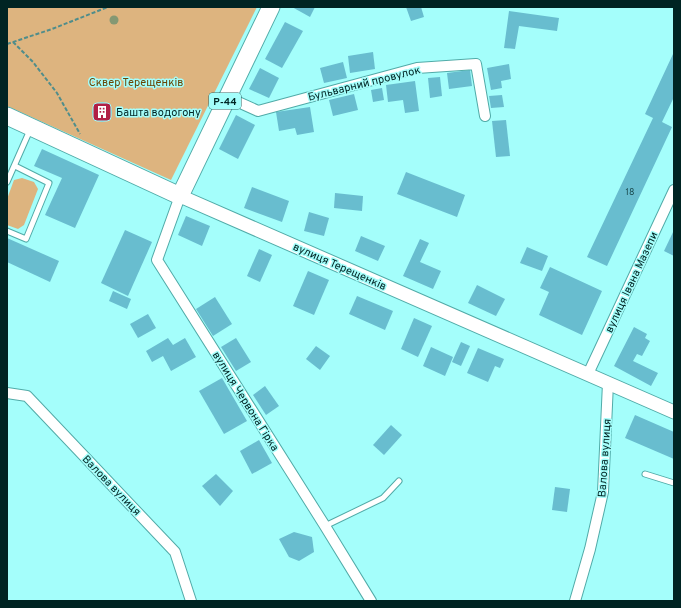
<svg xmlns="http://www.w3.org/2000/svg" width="681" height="608" font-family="Overpass,sans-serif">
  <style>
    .green { fill: #ddb47f }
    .building { fill: #68bdcf }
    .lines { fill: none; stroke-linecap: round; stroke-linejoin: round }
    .service-casing { stroke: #51aba8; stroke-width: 7 }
    .minor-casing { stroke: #51aba8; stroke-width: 12 }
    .tertiary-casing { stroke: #51aba8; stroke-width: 15 }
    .primary-casing { stroke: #51aba8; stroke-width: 19 }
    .path { stroke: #4f8d8b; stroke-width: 2; stroke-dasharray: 4 2; stroke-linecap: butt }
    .service { stroke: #fff; stroke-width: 5 }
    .minor { stroke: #fff; stroke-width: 10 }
    .tertiary { stroke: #fff; stroke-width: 13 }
    .primary { stroke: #fff; stroke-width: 17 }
    .tree { fill: #849873 }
    .labels { text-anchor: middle; stroke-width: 3; stroke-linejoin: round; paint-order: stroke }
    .number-label { font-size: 9px; fill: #1a4a4e }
    .shield { fill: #a4fefb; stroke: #316564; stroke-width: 1 }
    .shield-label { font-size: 10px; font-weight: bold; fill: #002423 }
    .park-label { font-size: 11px; fill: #694403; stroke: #a4fefb }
    .street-label { font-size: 11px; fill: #002423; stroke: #a4fefb }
    .poi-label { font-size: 11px; fill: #002423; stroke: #a4fefb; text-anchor: start }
  </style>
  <rect width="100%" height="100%" fill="#a4fefb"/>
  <!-- green -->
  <g class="green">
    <polygon points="7,7 257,7 171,180 7,106"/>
    <polygon points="22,178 34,182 38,189 24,225 18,229 7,225 7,199 14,180"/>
  </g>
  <!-- building -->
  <g class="building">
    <polygon points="292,7 315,7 310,17"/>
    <polygon points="406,7 421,7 424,17 411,21"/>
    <polygon points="509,11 559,18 557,31 519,26 515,49 504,48"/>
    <polygon points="285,22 303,31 282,68 265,59"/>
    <polygon points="373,52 375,69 350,73 348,56"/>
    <polygon points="673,54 674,55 674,97 662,122 672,127 607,266 587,257 653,118 645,114"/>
    <polygon points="343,62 347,78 324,83 320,68"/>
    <polygon points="509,64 511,79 501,81 502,88 491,90 487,68"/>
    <polygon points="260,68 279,78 269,98 249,89"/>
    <polygon points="470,70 472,86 449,89 447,73"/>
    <polygon points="440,77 442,96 430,98 428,78"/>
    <polygon points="415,81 419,111 405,113 403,100 388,102 386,85"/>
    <polygon points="382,88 384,100 373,102 371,90"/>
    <polygon points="354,94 358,110 333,116 329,100"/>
    <polygon points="502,95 504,107 491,108 489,96"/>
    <circle cx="102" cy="112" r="10"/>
    <polygon points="310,107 314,132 297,135 295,128 279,131 276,112"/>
    <polygon points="236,115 255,125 238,159 219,149"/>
    <polygon points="506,120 510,156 496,157 492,121"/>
    <polygon points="42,149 99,175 75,228 45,215 62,178 34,166"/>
    <polygon points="406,172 465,195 457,217 397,194"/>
    <polygon points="252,187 289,201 282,222 244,208"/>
    <polygon points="335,193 363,196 362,211 334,208"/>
    <polygon points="309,212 329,218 324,236 304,231"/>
    <polygon points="186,216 210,226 202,246 178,235"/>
    <polygon points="125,230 152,242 128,296 101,283"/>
    <polygon points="674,230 674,256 664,251"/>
    <polygon points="361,236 385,246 378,261 355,251"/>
    <polygon points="7,238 59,261 50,282 7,262"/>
    <polygon points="420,239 429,243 420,262 441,271 433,289 403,276"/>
    <polygon points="527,247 548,256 542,271 520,263"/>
    <polygon points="259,249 272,255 260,282 247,276"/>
    <polygon points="550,267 602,291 582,335 539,315 549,292 540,288"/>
    <polygon points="308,271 329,280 314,315 293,306"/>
    <polygon points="477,285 505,299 496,316 468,303"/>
    <polygon points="113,291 131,299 127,309 109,301"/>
    <polygon points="357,296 393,311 385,330 349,314"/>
    <polygon points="215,297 232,324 213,336 196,309"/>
    <polygon points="148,314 156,328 138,338 130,324"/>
    <polygon points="414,318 432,326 418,357 401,349"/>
    <polygon points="634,327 647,334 645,338 650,341 642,356 637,354 633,361 658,373 651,386 614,366"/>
    <polygon points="168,338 173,345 185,338 196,357 171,371 163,356 152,362 146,351"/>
    <polygon points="236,338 251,362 236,371 221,347"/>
    <polygon points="461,342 470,346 461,366 452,362"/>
    <polygon points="316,346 330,356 320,370 306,359"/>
    <polygon points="431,347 453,357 445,376 423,366"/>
    <polygon points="478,348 504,359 500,368 495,366 488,382 467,373"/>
    <polygon points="222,378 247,421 224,434 199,391"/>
    <polygon points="265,386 279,406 266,415 253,395"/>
    <polygon points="635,415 674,432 674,459 625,438"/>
    <polygon points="391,425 402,435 384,455 373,445"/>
    <polygon points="259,440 272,463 252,474 240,451"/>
    <polygon points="216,474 233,491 220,506 202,486"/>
    <polygon points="555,487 570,489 567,512 552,510"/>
    <polygon points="294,532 312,537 314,552 299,561 289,557 279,539"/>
  </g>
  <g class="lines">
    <!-- service casing -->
    <g class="service-casing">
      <g id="service">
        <polyline points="7,182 30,130"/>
        <polyline points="7,231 26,239 49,183 15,166"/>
        <polyline points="645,474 674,483"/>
        <polyline points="325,526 383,498 399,481"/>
      </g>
    </g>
    <!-- minor casing -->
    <g class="minor-casing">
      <g id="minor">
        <polyline points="227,97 258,111 417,68 476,64 485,116"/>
        <polyline points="180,196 157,260 325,526 371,601"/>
        <polyline points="588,374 674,190"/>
        <polyline points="7,393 27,396 175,552 191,601"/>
        <polyline points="575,601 590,549 603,492 608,383"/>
      </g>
    </g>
    <!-- tertiary casing -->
    <g class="tertiary-casing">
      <polyline id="tertiary" points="180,196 674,412"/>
    </g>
    <!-- primary casing -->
    <g class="primary-casing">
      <polyline id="primary" points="7,116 180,196 271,7"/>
    </g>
    <!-- path -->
    <g class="path">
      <polyline points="13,42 33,62 57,93 80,134"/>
      <polyline points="7,44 52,29 108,7"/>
    </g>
    <!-- service -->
    <use href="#service" class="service"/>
    <!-- minor -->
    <use href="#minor" class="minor"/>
    <!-- tertiary -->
    <use href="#tertiary" class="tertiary"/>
    <!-- primary -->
    <use href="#primary" class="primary"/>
  </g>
  <!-- trees -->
  <circle class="tree" cx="114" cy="20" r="4.5"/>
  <!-- icons -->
  <defs>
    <g id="building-square" transform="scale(1)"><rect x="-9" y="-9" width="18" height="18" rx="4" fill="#b11f45" stroke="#a4fefb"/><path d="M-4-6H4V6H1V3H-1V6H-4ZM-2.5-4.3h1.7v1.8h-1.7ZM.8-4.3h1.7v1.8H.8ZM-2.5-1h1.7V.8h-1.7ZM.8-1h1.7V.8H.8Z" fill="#fff"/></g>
  </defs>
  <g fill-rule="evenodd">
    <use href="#building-square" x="102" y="112"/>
  </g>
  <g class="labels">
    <!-- number labels -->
    <g class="number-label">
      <text x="630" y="195">18</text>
    </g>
    <!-- shield labels -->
    <rect class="shield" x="209" y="93" width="32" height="16" rx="3"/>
    <g class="shield-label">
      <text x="225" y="105">Р-44</text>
    </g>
    <!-- park labels -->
    <g class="park-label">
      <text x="136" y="86">Сквер Терещенків</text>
    </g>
    <!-- street labels -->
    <g class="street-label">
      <text transform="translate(364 83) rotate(-14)" y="4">Бульварний провулок</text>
      <text transform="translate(340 266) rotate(24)" y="4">вулиця Терещенків</text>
      <text transform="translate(631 282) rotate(-65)" y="4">вулиця Івана Мазепи</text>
      <text transform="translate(246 401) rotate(58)" y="4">вулиця Червона Гірка</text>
      <text transform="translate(604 458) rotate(-86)" y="4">Валова вулиця</text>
      <text transform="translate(112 485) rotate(46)" y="4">Валова вулиця</text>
    </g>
    <!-- poi labels -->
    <g class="poi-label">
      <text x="116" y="116">Башта водогону</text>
    </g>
  </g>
  <!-- border -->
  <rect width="681" height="608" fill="none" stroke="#002423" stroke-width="16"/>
</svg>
